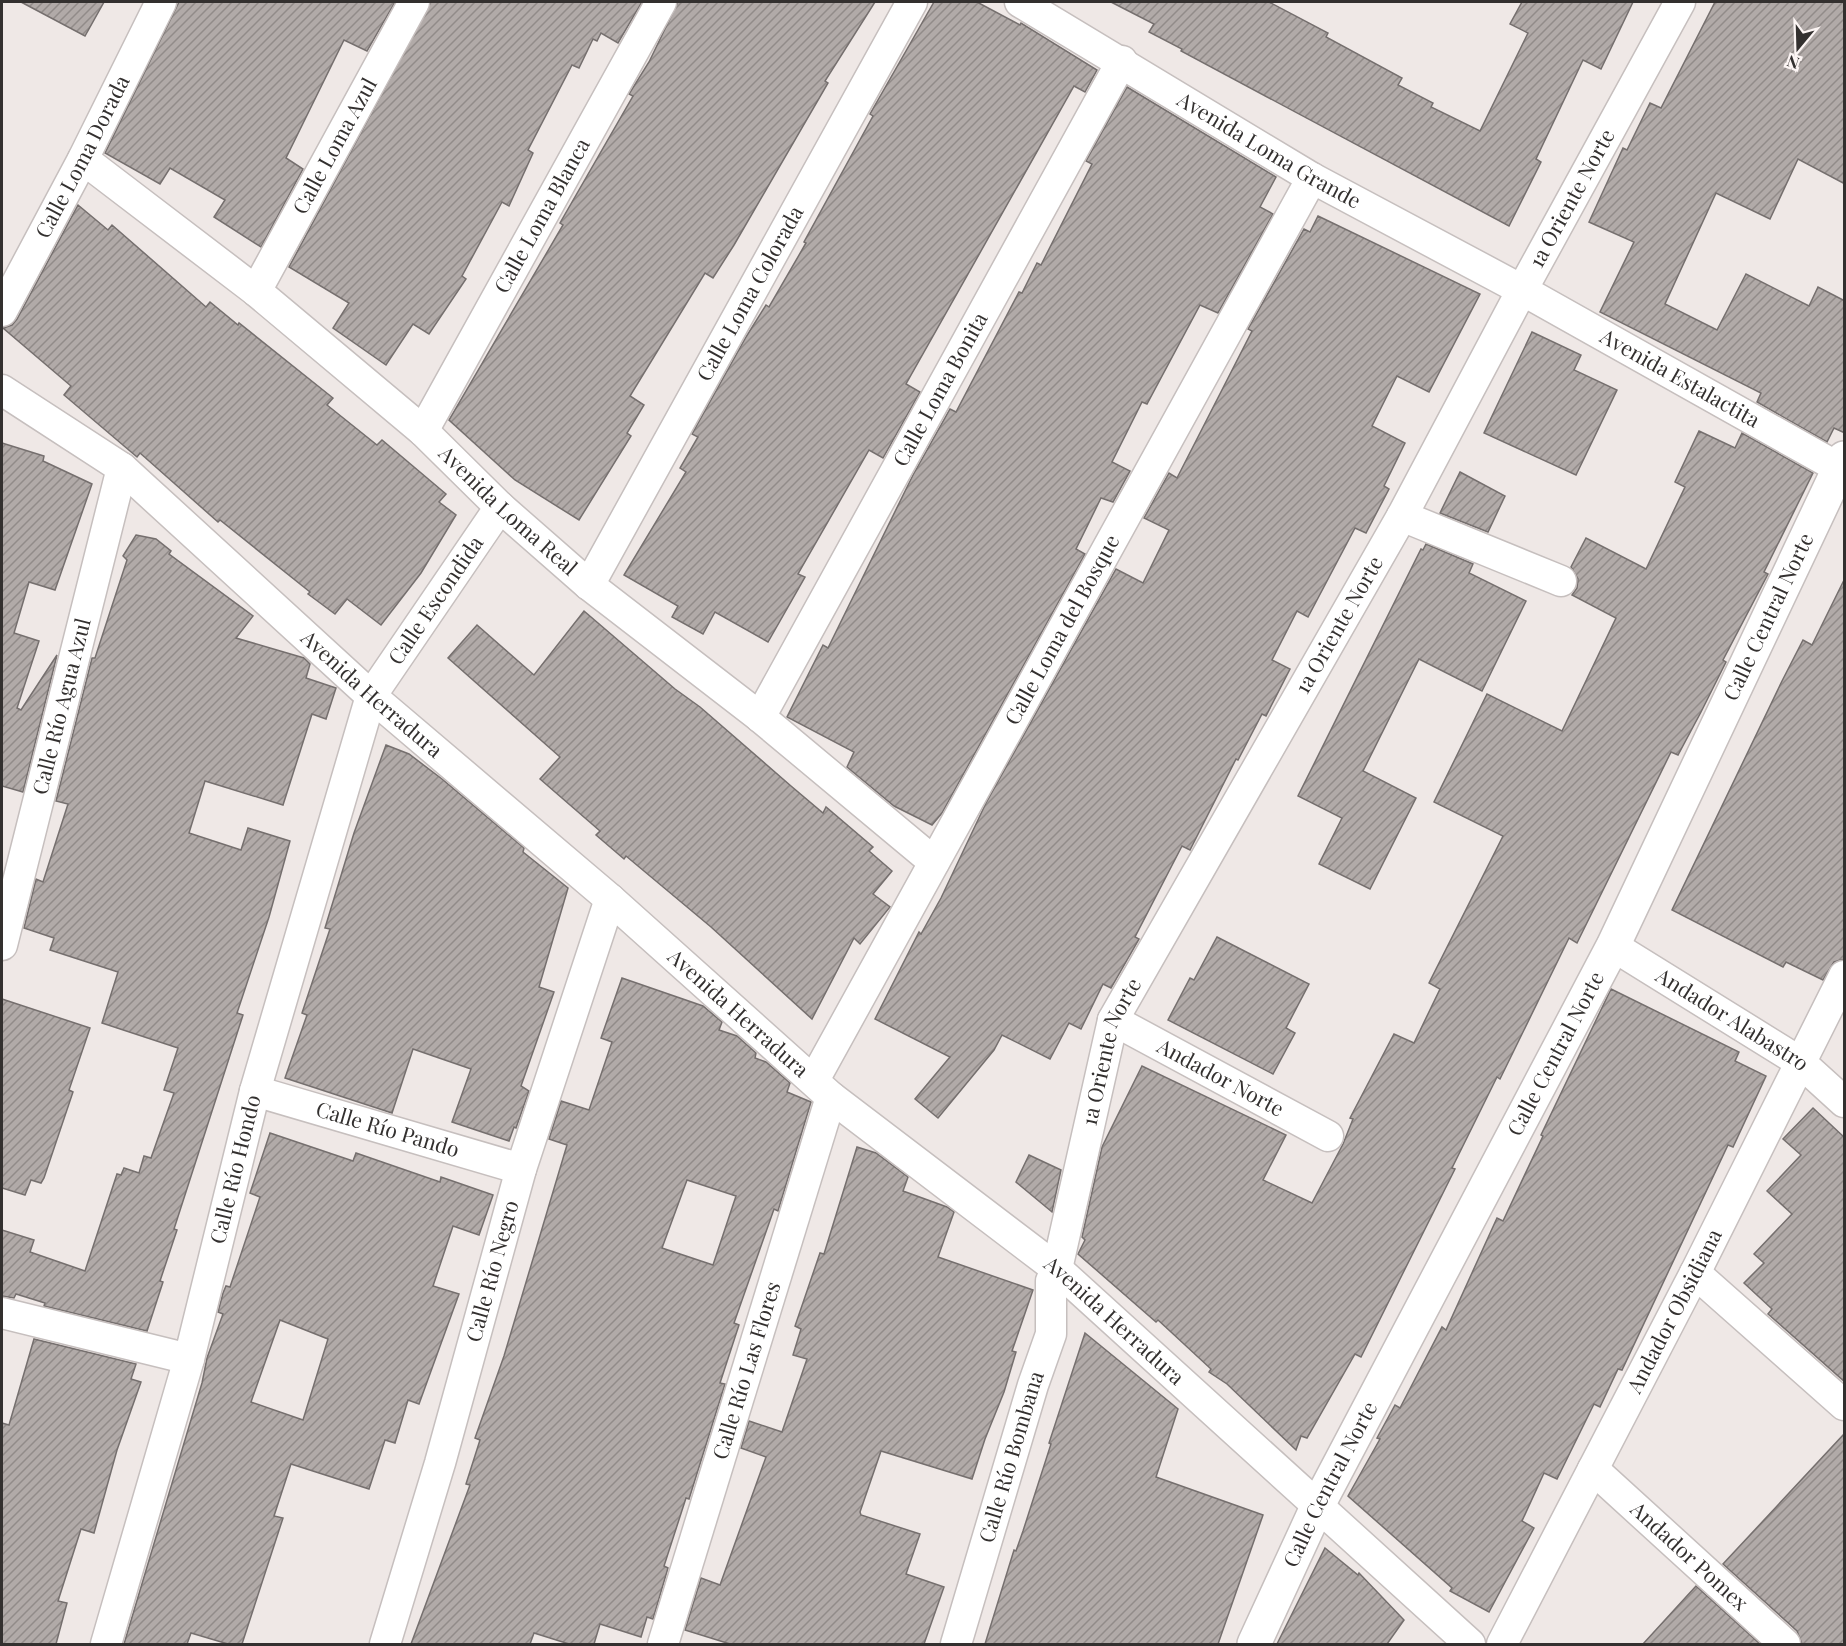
<svg xmlns="http://www.w3.org/2000/svg" width="1846" height="1646" font-family="'Playfair Display',serif">
  <style>
    .building { fill: url(#building-hatch); stroke: #756f6e; stroke-width: 1.5; fill-rule: evenodd }
    .lines { fill: none; stroke-linecap: round; stroke-linejoin: round }
    .minor-casing { stroke: #c6bfbe; stroke-width: 33 }
    .tertiary-casing { stroke: #c6bfbe; stroke-width: 36 }
    .minor { stroke: #fff; stroke-width: 30 }
    .tertiary { stroke: #fff; stroke-width: 33 }
    .labels { text-anchor: middle; stroke-width: 4.5; stroke-linejoin: round; paint-order: stroke }
    .street-label { font-size: 21px; fill: #33302f; stroke: #fcf5f4 }
  </style>
  <defs>
    <pattern id="building-hatch" width="6" height="6" patternUnits="userSpaceOnUse" patternTransform="scale(1.5)"><rect width="6" height="6" fill="#b1aaa8"/><path d="M-1 1l2-2M0 6l6-6M5 7l2-2" fill="none" stroke="#918b89"/></pattern>
  </defs>
  <rect width="100%" height="100%" fill="#efe8e6"/>
  <!-- building -->
  <g class="building">
    <polygon points="21,2 104,2 85,36"/>
    <polygon points="179,2 395,2 367,51 344,40 286,158 303,169 261,247 214,217 225,200 170,168 160,184 105,153"/>
    <polygon points="431,2 642,2 618,43 601,33 597,41 593,39 579,68 572,65 528,150 533,153 509,206 502,202 462,276 466,279 429,334 413,324 386,365 333,328 349,303 289,267"/>
    <polygon points="678,2 875,2 825,81 828,83 734,245 713,278 705,273 630,396 644,405 627,433 631,436 579,520 515,480 449,420 563,225 560,223 633,96 629,94 649,62"/>
    <polygon points="934,2 977,2 1020,25 1021,23 1097,70 1085,92 1074,86 906,384 920,392 883,458 869,450 798,574 805,577 768,642 715,612 703,634 672,617 678,606 624,575 686,472 680,468 698,437 692,434 746,337 766,305 769,307 806,243 804,242 873,116 870,114"/>
    <polygon points="1111,2 1269,2 1328,33 1326,37 1402,78 1398,85 1433,103 1431,107 1480,131 1528,33 1510,24 1522,2 1633,2 1601,69 1583,60 1536,159 1541,162 1509,226 1181,51 1182,49 1149,32 1154,24"/>
    <polygon points="1715,2 1845,2 1845,184 1798,159 1770,219 1716,193 1665,304 1717,330 1746,274 1809,306 1818,287 1845,301 1845,433 1834,428 1827,442 1757,402 1761,393 1600,312 1634,242 1589,222 1623,148 1627,150 1650,103 1661,108"/>
    <polygon points="1127,87 1276,177 1260,207 1273,214 1218,313 1200,305 1147,404 1142,402 1112,462 1130,471 1113,502 1101,498 1076,549 1085,554 942,813 932,825 894,806 847,767 854,752 787,717 823,645 828,648 913,475 950,409 956,412 1019,292 1022,293 1037,263 1041,265 1092,164 1086,161"/>
    <polygon points="78,205 108,230 112,225 206,307 210,302 238,325 239,323 333,398 327,405 377,445 382,440 446,494 439,502 456,515 421,573 381,625 347,599 335,614 308,594 310,592 220,520 218,522 140,453 137,457 64,395 71,386 3,328 12,325 17,319"/>
    <polygon points="1318,216 1480,294 1429,392 1397,376 1372,426 1405,443 1384,486 1389,489 1366,533 1355,528 1308,617 1297,611 1272,660 1290,669 1266,716 1262,714 1238,760 1236,759 1190,850 1182,846 1135,937 1139,939 1111,988 1103,984 1081,1029 1069,1023 1050,1059 1002,1035 994,1050 938,1118 915,1099 950,1057 875,1019 919,932 921,934 941,898 986,803 1116,569 1143,583 1169,530 1144,518 1169,473 1177,478 1252,331 1248,329 1304,229 1310,232"/>
    <polygon points="1532,332 1581,355 1574,370 1617,390 1576,475 1484,433"/>
    <polygon points="1699,431 1735,448 1742,433 1813,473 1764,572 1768,574 1723,660 1726,662 1701,712 1678,755 1671,752 1577,943 1569,938 1500,1079 1497,1077 1452,1168 1455,1169 1361,1357 1355,1354 1307,1438 1301,1436 1296,1450 1227,1384 1209,1372 1211,1369 1158,1320 1156,1322 1078,1254 1085,1240 1082,1237 1102,1147 1142,1066 1286,1135 1263,1180 1312,1203 1343,1144 1353,1119 1350,1118 1394,1034 1414,1043 1440,989 1429,983 1503,836 1434,802 1487,694 1562,731 1616,618 1572,595 1577,588 1578,579 1571,567 1586,538 1646,569 1685,487 1675,482"/>
    <polygon points="2,443 44,456 43,461 92,484 55,590 29,582 14,633 39,641 17,708 21,710 57,655 23,792 2,786"/>
    <polygon points="1460,472 1505,496 1488,532 1440,513"/>
    <polygon points="136,535 156,539 171,551 169,554 253,616 236,638 304,658 310,664 306,678 336,688 326,719 312,714 283,805 205,781 189,833 241,850 248,828 290,841 269,917 237,1013 243,1015 174,1229 177,1230 160,1281 163,1282 147,1331 44,1306 45,1303 16,1294 14,1298 2,1296 2,1230 34,1240 30,1252 85,1271 117,1174 121,1175 124,1168 139,1173 144,1156 151,1158 174,1093 164,1090 178,1048 102,1023 118,972 50,950 54,938 24,928 36,879 43,882 68,804 56,801 92,658 95,658 127,560 123,556"/>
    <polygon points="1426,544 1473,564 1469,573 1526,601 1482,691 1419,659 1363,771 1416,798 1370,889 1319,864 1342,818 1298,796 1421,549 1423,550"/>
    <polygon points="1845,578 1845,959 1834,962 1823,980 1786,962 1783,967 1672,910 1782,681 1803,640 1812,645"/>
    <polygon points="584,611 675,689 700,707 791,786 823,813 826,807 873,847 869,851 892,871 873,894 890,907 860,944 854,938 812,1019 711,927 626,856 624,859 596,835 600,831 540,779 560,757 448,658 477,625 534,675"/>
    <polygon points="386,745 409,754 442,779 524,848 523,852 568,888 539,987 554,992 521,1086 529,1091 516,1128 514,1127 509,1141 452,1122 471,1069 413,1049 392,1113 285,1078 307,1015 302,1013 330,929 325,928 354,833"/>
    <polygon points="1217,937 1309,984 1286,1028 1295,1033 1273,1074 1168,1020 1190,978 1194,980"/>
    <path d="M622,978L703,1006L722,1022L719,1030L737,1036L756,1053L755,1058L766,1062L790,1083L787,1092L811,1102L778,1211L774,1209L734,1323L739,1325L720,1383L725,1384L689,1499L686,1498L664,1566L668,1568L653,1619L647,1617L641,1637L600,1624L594,1644H569L534,1633L530,1644H411L470,1485L466,1484L480,1440L475,1438L504,1356L567,1145L549,1139L561,1101L589,1110L612,1042L601,1038ZM687,1180L736,1196L713,1265L662,1248Z"/>
    <polygon points="1611,989 1739,1052 1735,1061 1766,1076 1733,1147 1728,1145 1622,1370 1618,1369 1600,1407 1594,1404 1557,1479 1544,1473 1522,1521 1534,1528 1489,1612 1450,1591 1452,1588 1348,1496 1380,1439 1377,1438 1395,1405 1400,1408 1442,1327 1446,1330 1497,1218 1503,1221 1543,1136 1541,1135"/>
    <polygon points="2,999 90,1028 69,1090 73,1092 44,1178 41,1183 31,1180 25,1195 2,1188"/>
    <polygon points="1813,1108 1845,1138 1845,1382 1768,1314 1772,1309 1744,1283 1764,1263 1754,1254 1792,1214 1767,1191 1801,1155 1783,1139"/>
    <path d="M270,1133L353,1161L356,1153L440,1182L441,1177L493,1195L479,1235L453,1226L433,1286L459,1294L419,1404L408,1400L395,1443L385,1440L369,1489L291,1464L274,1516L283,1518L242,1644H228L191,1633L187,1644H124L202,1383L207,1358L223,1314L218,1312L223,1293L226,1286L230,1287L260,1197L250,1193ZM280,1320L328,1339L303,1420L251,1402Z"/>
    <polygon points="857,1147 876,1153 908,1177 903,1191 947,1207 954,1212 938,1257 1033,1290 1012,1351 1016,1352 1004,1392 985,1439 972,1479 881,1451 860,1512 861,1515 920,1534 906,1574 944,1587 924,1644 730,1644 685,1630 701,1578 720,1585 766,1457 741,1448 749,1421 782,1432 807,1359 793,1355 801,1329 795,1326 820,1253 824,1254"/>
    <polygon points="1029,1155 1061,1170 1052,1212 1016,1182"/>
    <polygon points="1085,1333 1178,1409 1156,1477 1263,1515 1218,1644 985,1644 1014,1550 1016,1551 1023,1531 1051,1444 1049,1443"/>
    <polygon points="34,1339 136,1364 131,1379 141,1382 117,1450 94,1533 81,1529 58,1601 67,1603 56,1644 2,1644 2,1423 9,1425"/>
    <polygon points="1845,1433 1845,1644 1802,1644 1797,1631 1723,1564"/>
    <polygon points="1325,1548 1358,1575 1359,1573 1404,1620 1387,1644 1277,1644"/>
    <polygon points="1696,1586 1760,1644 1643,1644"/>
  </g>
  <g class="lines">
    <!-- minor casing -->
    <g class="minor-casing">
      <g id="minor">
        <path id="s1" d="M1020,2L1312,178L1522,290L1839,468"/>
        <path id="s2" d="M83,159L256,291L423,431L500,507L589,585L760,717L934,862"/>
        <path id="s3" d="M256,291L414,2"/>
        <path id="s4" d="M2,311L83,159L161,2"/>
        <path id="s5" d="M2,390L122,468L371,696L610,899L831,1097L1057,1269L1470,1644"/>
        <path id="s6" d="M423,431L661,2"/>
        <polyline points="1402,516 1561,581"/>
        <path id="s7" d="M589,585L912,2"/>
        <path id="s8" d="M760,717L1122,61"/>
        <path id="s9" d="M2,945L122,468"/>
        <path id="s10" d="M1613,946L1800,1062L1844,1102"/>
        <path id="s11" d="M1113,1020L1328,1136"/>
        <path id="s12" d="M814,1080L1312,178"/>
        <path id="s13" d="M255,1091L521,1169"/>
        <polyline points="1695,1273 1844,1405"/>
        <polyline points="2,1313 189,1359"/>
        <path id="s14" d="M1593,1469L1785,1644"/>
        <path id="s15" d="M106,1644L189,1359L255,1091L371,696L500,507"/>
        <path id="s16" d="M385,1644L440,1463L521,1169L610,899"/>
        <path id="s17" d="M663,1644L831,1097"/>
        <path id="s18" d="M956,1644L1033,1385L1051,1334V1281L1057,1269L1113,1020L1402,516L1522,290L1680,2"/>
        <path id="s19" d="M1502,1644L1695,1273L1844,976"/>
      </g>
    </g>
    <!-- tertiary casing -->
    <g class="tertiary-casing">
      <g id="tertiary">
        <path id="s20" d="M1254,1644L1318,1505L1613,946L1844,458"/>
      </g>
    </g>
    <!-- minor -->
    <use href="#minor" class="minor"/>
    <!-- tertiary -->
    <use href="#tertiary" class="tertiary"/>
  </g>
  <g class="labels">
    <!-- street labels -->
    <g class="street-label">
      <text dy="7" stroke="none"><textPath href="#s3" startOffset="165">Calle Loma Azul</textPath></text>
      <text dy="7" stroke="none"><textPath href="#s1" startOffset="290">Avenida Loma Grande</textPath></text>
      <text dy="7" stroke="none"><textPath href="#s4" startOffset="174">Calle Loma Dorada</textPath></text>
      <text dy="7" stroke="none"><textPath href="#s18" startOffset="1587">1a Oriente Norte</textPath></text>
      <text dy="7" stroke="none"><textPath href="#s6" startOffset="246">Calle Loma Blanca</textPath></text>
      <text dy="7" stroke="none"><textPath href="#s7" startOffset="333">Calle Loma Colorada</textPath></text>
      <text dy="7" stroke="none"><textPath href="#s1" startOffset="760">Avenida Estalactita</textPath></text>
      <text dy="7" stroke="none"><textPath href="#s8" startOffset="374">Calle Loma Bonita</textPath></text>
      <text dy="7" stroke="none"><textPath href="#s2" startOffset="552">Avenida Loma Real</textPath></text>
      <text dy="7" stroke="none"><textPath href="#s15" startOffset="1100">Calle Escondida</textPath></text>
      <text dy="7" stroke="none"><textPath href="#s20" startOffset="1149">Calle Central Norte</textPath></text>
      <text dy="7" stroke="none"><textPath href="#s18" startOffset="1101">1a Oriente Norte</textPath></text>
      <text dy="7" stroke="none"><textPath href="#s12" startOffset="514">Calle Loma del Bosque</textPath></text>
      <text dy="7" stroke="none"><textPath href="#s5" startOffset="480">Avenida Herradura</textPath></text>
      <text dy="7" stroke="none"><textPath href="#s9" startOffset="246">Calle Río Agua Azul</textPath></text>
      <text dy="7" stroke="none"><textPath href="#s5" startOffset="966">Avenida Herradura</textPath></text>
      <text dy="7" stroke="none"><textPath href="#s10" startOffset="140">Andador Alabastro</textPath></text>
      <text dy="7" stroke="none"><textPath href="#s18" startOffset="615">1a Oriente Norte</textPath></text>
      <text dy="7" stroke="none"><textPath href="#s20" startOffset="663">Calle Central Norte</textPath></text>
      <text dy="7" stroke="none"><textPath href="#s11" startOffset="122">Andador Norte</textPath></text>
      <text dy="7" stroke="none"><textPath href="#s13" startOffset="138">Calle Río Pando</textPath></text>
      <text dy="7" stroke="none"><textPath href="#s15" startOffset="492">Calle Río Hondo</textPath></text>
      <text dy="7" stroke="none"><textPath href="#s16" startOffset="388">Calle Río Negro</textPath></text>
      <text dy="7" stroke="none"><textPath href="#s19" startOffset="375">Andador Obsidiana</textPath></text>
      <text dy="7" stroke="none"><textPath href="#s5" startOffset="1452">Avenida Herradura</textPath></text>
      <text dy="7" stroke="none"><textPath href="#s17" startOffset="286">Calle Río Las Flores</textPath></text>
      <text dy="7" stroke="none"><textPath href="#s18" startOffset="195">Calle Río Bombana</textPath></text>
      <text dy="7" stroke="none"><textPath href="#s20" startOffset="177">Calle Central Norte</textPath></text>
      <text dy="7" stroke="none"><textPath href="#s14" startOffset="130">Andador Pomex</textPath></text>
    </g>
  </g>
  <!-- border -->
  <rect width="1846" height="1646" fill="none" stroke="#33302f" stroke-width="6"/>
  <!-- north arrow -->
  <g transform="translate(1798 48) rotate(199)" stroke="#fcf5f4" stroke-width="4.5" paint-order="stroke">
  <path d="M0-4.5L10 22L0 15L-10 22Z" fill="#33302f"/>
  <text y="-9" font-size="16" font-weight="bold" text-anchor="middle" fill="#33302f">N</text>
  </g>
</svg>
